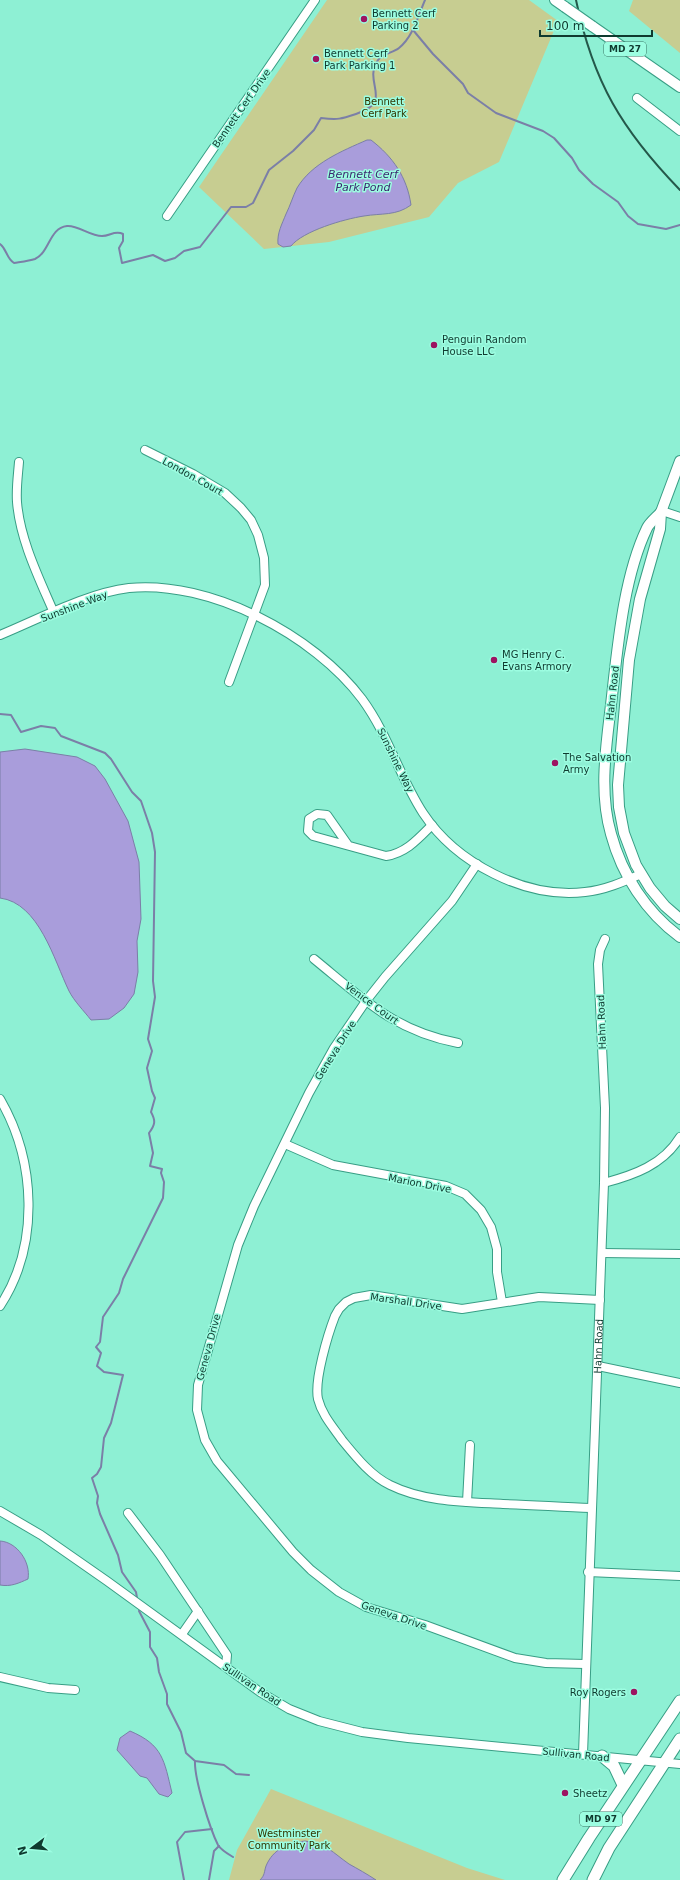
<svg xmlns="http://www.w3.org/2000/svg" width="680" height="1880" font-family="'DejaVu Sans',sans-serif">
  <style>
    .green { fill: #c7cd91 }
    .water { fill: #a99ddb; stroke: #7b7fa7 }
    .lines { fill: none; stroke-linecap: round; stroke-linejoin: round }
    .stream { stroke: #7b7fa7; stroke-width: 2 }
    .minor-casing { stroke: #389e85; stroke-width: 10 }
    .major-casing { stroke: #389e85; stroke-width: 12 }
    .highway-casing { stroke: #389e85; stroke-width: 13 }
    .minor { stroke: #fff; stroke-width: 8 }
    .major { stroke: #fff; stroke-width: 10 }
    .highway { stroke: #fff; stroke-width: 11 }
    .rail { stroke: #24584a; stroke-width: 2 }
    .major-bridge-casing { stroke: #389e85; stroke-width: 12; stroke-linecap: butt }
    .major-bridge { stroke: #fff; stroke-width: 10 }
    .poi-dot { fill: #9d1361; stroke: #9cfde1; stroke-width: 1.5 }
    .labels { text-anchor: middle; stroke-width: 3; stroke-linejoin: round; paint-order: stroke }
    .shield { fill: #9cfde1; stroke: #397464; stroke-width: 1 }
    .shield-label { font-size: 9px; font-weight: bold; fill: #0f3a2f }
    .poi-label { font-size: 10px; fill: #0f3a2f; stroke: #9cfde1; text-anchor: start }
    .park-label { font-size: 10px; fill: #323500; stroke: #9cfde1 }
    .street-label { font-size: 10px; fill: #0f3a2f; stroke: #9cfde1 }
    .water-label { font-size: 11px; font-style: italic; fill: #3d2770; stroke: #9cfde1 }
  </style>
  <rect width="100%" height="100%" fill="#8ef0d4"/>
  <!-- green -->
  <g class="green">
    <polygon points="327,0 529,0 558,21 499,162 458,183 429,217 329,242 264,249 199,187"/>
    <polygon points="633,0 680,0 680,53 629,11"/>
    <polygon points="271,1789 467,1868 505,1880 229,1880 237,1850"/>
  </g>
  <!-- water -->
  <g class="water">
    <path d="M367,140H371C393,157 407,177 411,205C396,216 382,213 364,216C344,219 303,231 291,246L283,247L278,244C277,233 282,224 286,214C290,206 293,196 297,188C312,163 342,151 367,140Z"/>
    <path d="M25,749L77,757L95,766L105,779L128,821L139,862L141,919L137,941L138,972L134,994L124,1008L109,1019L91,1020C84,1011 74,1001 69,991C54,960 39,903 0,898V752Z"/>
    <path d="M0,1541C17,1542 31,1562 28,1579C19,1583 11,1587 0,1585Z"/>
    <path d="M130,1731C163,1745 164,1760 172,1793L168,1797L159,1794L147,1778L140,1776L117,1750L120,1738Z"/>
    <path d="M305,1841C327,1844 332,1852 349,1864C358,1869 367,1874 376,1880H260C265,1875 264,1872 266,1866C273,1849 288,1843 305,1841Z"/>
  </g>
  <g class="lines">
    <!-- stream -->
    <g class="stream">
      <polyline points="413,30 433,54 463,84 468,93 496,113 543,131 554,138 572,158 579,170 593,184 618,202 628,216 638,224 666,229 680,225"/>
      <path d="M0,244C7,249 6,258 14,263C20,262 29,261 35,259C50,252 49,228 67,226C78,225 90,236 102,236C110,236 115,230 123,234V241L119,248L122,263L153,255L165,261L175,258L184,251L200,247L231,207H246L253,203L269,170L293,151L314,130L321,118C338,120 341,119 356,114C395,101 362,83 378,60C383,53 393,53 399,48C413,37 418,16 425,0"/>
      <path d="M0,714L11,715L21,732L41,726L55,728L61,736L105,753L111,759L132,792L141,801L152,833L155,852L153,981L155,997L148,1039L152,1051L147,1068L152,1091L155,1098L151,1112C156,1121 155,1125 149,1133L153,1153L150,1166L162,1169L161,1173L164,1182L163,1198L123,1279L119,1293L103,1317L100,1342L96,1347L101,1353L97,1366L104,1372L123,1375L111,1423L104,1438L101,1467L97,1474L92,1478L98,1496L97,1503L100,1514L118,1555L122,1572L136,1592L137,1598"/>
      <polyline points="139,1611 150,1632 150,1647 157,1658 159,1672 167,1694 167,1704 181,1732 186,1753 195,1761 224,1765 236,1774 249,1775"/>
      <path d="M195,1761C194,1778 210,1829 218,1845C221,1850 228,1854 233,1857"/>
      <polyline points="184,1880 177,1842 185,1832 212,1829"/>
      <polyline points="209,1880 214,1851 219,1846"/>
    </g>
    <!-- minor casing -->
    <g class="minor-casing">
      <g id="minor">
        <polyline points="637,98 680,131"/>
        <polyline points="167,216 315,0"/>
        <polyline points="145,450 193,474 225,493 241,508 251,520 258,535 264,558 265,585 229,682"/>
        <path d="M19,462C18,475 16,488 17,502C20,540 39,578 54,613"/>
        <polyline points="662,511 680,517"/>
        <path d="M0,635C39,619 87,593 129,588C210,580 314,635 362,699C389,736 399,776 423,813C456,863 525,899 585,892C605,890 623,882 641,874"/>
        <path d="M348,845L327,815L317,814L309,819L308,831L313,836L386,856C406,853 418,839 432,825"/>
        <polyline points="477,864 452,901 385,977 366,1001 334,1048 309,1093 254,1206 238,1245 198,1385 197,1410 205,1440 217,1461 293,1552 311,1570 339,1592 366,1607 425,1625 515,1658 546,1663 585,1664"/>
        <path d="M314,959C362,998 394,1031 458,1043"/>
        <path d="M0,1099C36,1161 40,1245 0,1306"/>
        <polyline points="285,1144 333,1165 446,1186 465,1194 481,1210 491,1227 497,1249 497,1272 502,1302"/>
        <path d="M604,1183C634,1175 663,1165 680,1137"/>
        <polyline points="602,1253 680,1254"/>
        <polyline points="598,1366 680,1383"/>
        <polyline points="467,1502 470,1445"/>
        <path d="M591,1508C562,1507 533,1505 503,1504C466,1502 424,1502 390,1485C371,1476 356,1457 342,1440C333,1427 322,1415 318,1399C314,1380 328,1334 335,1316L339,1309L346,1302L354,1298L371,1295L462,1309L539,1297L600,1300"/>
        <polyline points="0,1511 41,1535 107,1581 260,1692 289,1709 319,1721 362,1732 408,1738 680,1764"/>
        <polyline points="128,1513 160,1555 227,1655 226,1667"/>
        <polyline points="588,1572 680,1576"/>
        <polyline points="182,1634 198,1611"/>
        <polyline points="0,1677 48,1688 75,1690"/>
        <path id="s1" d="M583,1754L604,1183L605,1108L598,964L600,950L605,939"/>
      </g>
    </g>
    <!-- major casing -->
    <g class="major-casing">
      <g id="major">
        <polyline points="555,0 565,7"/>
        <polyline points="592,26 680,87"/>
        <polyline points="680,461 661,512 660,529 640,599 629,660 618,785 619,807 624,833 636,865 650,888 665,906 680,919"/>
        <path d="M661,512C657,517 650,522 647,528C624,576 618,643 612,696C607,742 598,789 611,834C622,875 646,912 680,937"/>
      </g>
    </g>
    <!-- highway casing -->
    <g class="highway-casing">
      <g id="highway">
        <polyline points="602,1756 614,1766 623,1785"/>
        <polyline points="563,1880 589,1838 680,1701"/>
        <polyline points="593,1880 609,1848 680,1739"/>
      </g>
    </g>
    <!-- minor -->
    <use href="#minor" class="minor"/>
    <!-- major -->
    <use href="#major" class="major"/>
    <!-- highway -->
    <use href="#highway" class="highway"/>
    <!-- rail -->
    <path class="rail" d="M576,0C593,82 622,130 680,190"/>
    <!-- major-bridge casing -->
    <g class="major-bridge-casing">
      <polyline id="major-bridge" points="565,7 592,26"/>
    </g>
    <!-- major-bridge -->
    <use href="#major-bridge" class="major-bridge"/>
  </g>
  <!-- markers -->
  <g class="poi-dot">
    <circle cx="364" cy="19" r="4"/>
    <circle cx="316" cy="59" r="4"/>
    <circle cx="434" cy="345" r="4"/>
    <circle cx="494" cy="660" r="4"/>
    <circle cx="555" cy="763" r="4"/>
    <circle cx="634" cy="1692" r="4"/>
    <circle cx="565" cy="1793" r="4"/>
  </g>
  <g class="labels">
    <!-- shield labels -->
    <g class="shield">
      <rect x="604" y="42" width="42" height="14" rx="3"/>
      <rect x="580" y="1812" width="42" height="14" rx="3"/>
    </g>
    <g class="shield-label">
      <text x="625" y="52">MD 27</text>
      <text x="601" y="1822">MD 97</text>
    </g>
    <!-- poi labels -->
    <g class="poi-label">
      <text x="372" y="17">Bennett Cerf<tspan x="372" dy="12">Parking 2</tspan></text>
      <text x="324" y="57">Bennett Cerf<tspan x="324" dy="12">Park Parking 1</tspan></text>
      <text x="442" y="343">Penguin Random<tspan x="442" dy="12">House LLC</tspan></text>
      <text x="502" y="658">MG Henry C.<tspan x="502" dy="12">Evans Armory</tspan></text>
      <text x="563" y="761">The Salvation<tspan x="563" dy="12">Army</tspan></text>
      <text x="626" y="1696" text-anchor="end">Roy Rogers</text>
      <text x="573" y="1797">Sheetz</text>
    </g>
    <!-- park labels -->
    <g class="park-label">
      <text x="384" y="105">Bennett<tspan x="384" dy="12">Cerf Park</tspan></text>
      <text x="289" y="1837">Westminster<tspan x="289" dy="12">Community Park</tspan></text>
    </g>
    <!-- street labels -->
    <g class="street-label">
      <text transform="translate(241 108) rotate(-55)" y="4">Bennett Cerf Drive</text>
      <text transform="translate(193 476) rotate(29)" y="4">London Court</text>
      <text transform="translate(74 606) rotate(-21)" y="4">Sunshine Way</text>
      <text transform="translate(612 693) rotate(-84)" y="4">Hahn Road</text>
      <text transform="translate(396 760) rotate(64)" y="4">Sunshine Way</text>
      <text transform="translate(372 1003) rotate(36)" y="4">Venice Court</text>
      <text transform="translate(601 1022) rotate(-92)" y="4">Hahn Road</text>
      <text transform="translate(335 1050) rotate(-58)" y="4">Geneva Drive</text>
      <text transform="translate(420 1183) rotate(11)" y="4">Marion Drive</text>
      <text transform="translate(406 1301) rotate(8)" y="4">Marshall Drive</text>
      <text dy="4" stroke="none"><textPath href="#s1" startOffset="408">Hahn Road</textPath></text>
      <text transform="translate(208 1347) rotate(-75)" y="4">Geneva Drive</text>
      <text transform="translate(394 1615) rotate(19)" y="4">Geneva Drive</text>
      <text transform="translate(252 1684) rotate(34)" y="4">Sullivan Road</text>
      <text transform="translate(576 1754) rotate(6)" y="4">Sullivan Road</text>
    </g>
    <!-- water labels -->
    <g class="water-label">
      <text x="363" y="178">Bennett Cerf<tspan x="363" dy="13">Park Pond</tspan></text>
    </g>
  </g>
  <!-- north arrow -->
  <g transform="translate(32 1848) rotate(254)" stroke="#9cfde1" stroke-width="3" paint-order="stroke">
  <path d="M0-3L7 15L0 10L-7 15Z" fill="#0f3a2f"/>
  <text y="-6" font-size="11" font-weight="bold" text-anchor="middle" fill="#0f3a2f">N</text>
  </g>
  <!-- scale -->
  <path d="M540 30v6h112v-6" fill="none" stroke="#0f3a2f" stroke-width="2"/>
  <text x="546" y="30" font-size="12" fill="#0f3a2f" stroke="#9cfde1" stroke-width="3" paint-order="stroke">100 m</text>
</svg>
